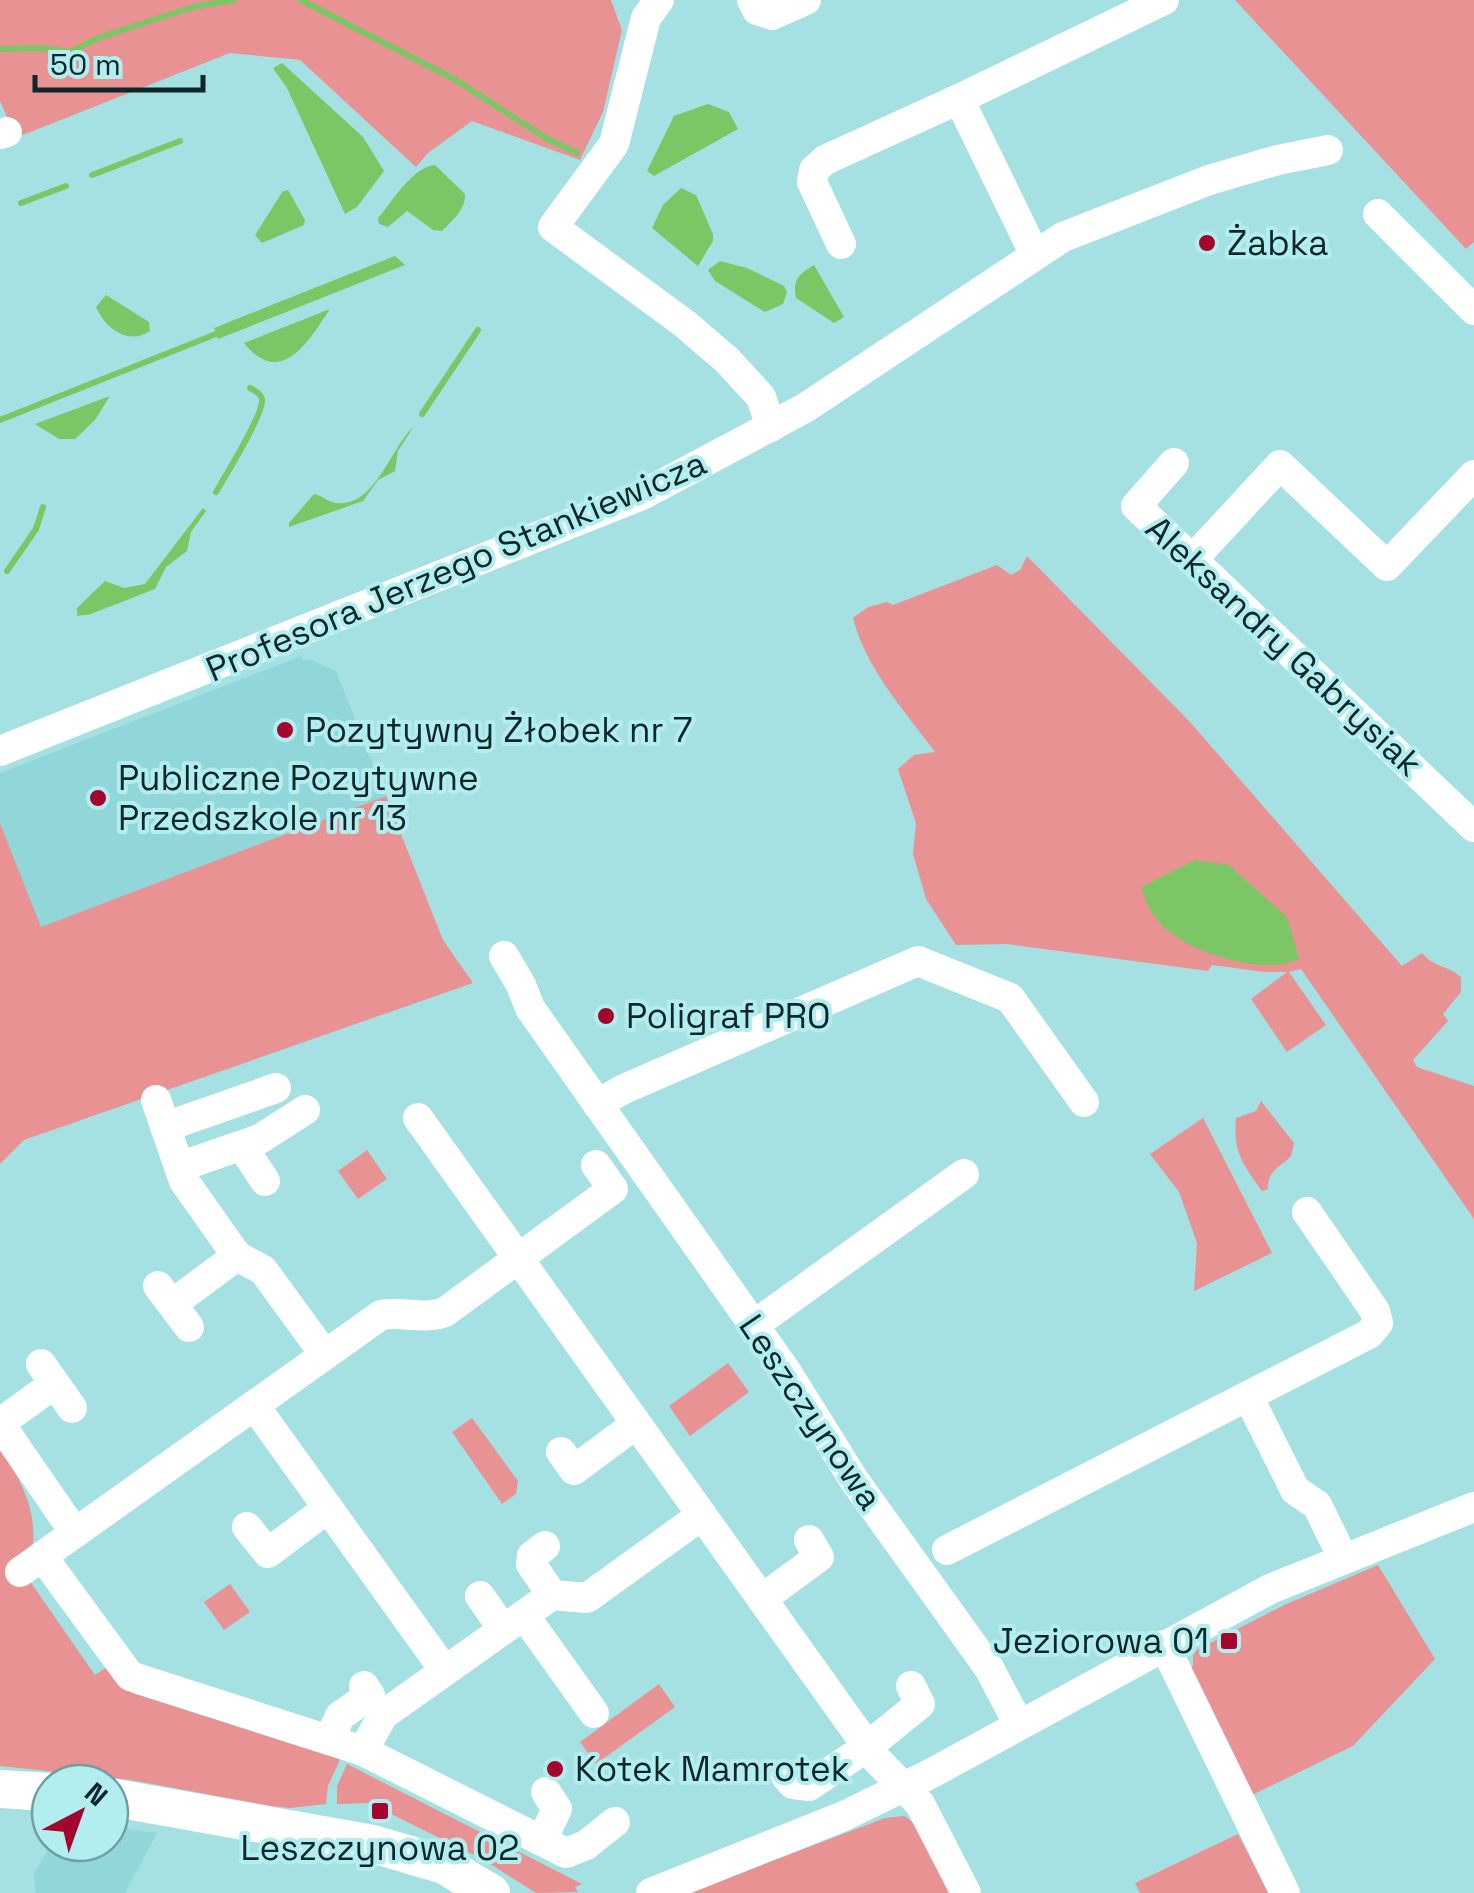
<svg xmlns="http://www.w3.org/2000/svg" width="1474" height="1893" font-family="'Space Grotesk',sans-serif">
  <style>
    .built { fill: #91d7d9 }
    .green { fill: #e99294 }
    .water { fill: #7cc666 }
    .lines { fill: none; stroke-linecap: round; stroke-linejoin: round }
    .stream { stroke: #7cc666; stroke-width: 6 }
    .minor { stroke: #fff; stroke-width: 30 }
    .major { stroke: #fff; stroke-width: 38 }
    .poi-dot { fill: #a3052c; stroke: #b2eef0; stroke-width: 4 }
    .labels { text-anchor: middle; stroke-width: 8; stroke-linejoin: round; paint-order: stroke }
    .poi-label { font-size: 35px; fill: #0f2728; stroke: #b2eef0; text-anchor: start }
    .street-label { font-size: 35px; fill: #0f2728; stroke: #b2eef0 }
  </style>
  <rect width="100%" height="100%" fill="#a5e1e3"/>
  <!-- built -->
  <g class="built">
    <polygon points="301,656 303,660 308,659 336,671 386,796 40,928 0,823 0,773"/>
    <polygon points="110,1826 157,1833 125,1893 36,1893 34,1873 52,1843 110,1843"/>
  </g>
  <!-- green -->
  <g class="green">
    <polygon points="0,0 611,0 622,30 603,112 580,160 472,121 428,153 416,167 300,60 230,53 0,144 0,126 7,117 0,101"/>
    <polygon points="1235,0 1474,0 1474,242 1466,249"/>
    <path d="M1027,556L1190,722L1402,966L1422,953C1433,967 1447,965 1461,977V992L1443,1014L1448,1021L1413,1060L1417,1067L1474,1086V1219L1301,969L1289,972L1326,1025L1287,1052L1251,999L1287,972H1264L1212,965L1208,971L1007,944L956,945L926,899L913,854L916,823L898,769L914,755L935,752C904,710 866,669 853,618L868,607L887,602L893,605L997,565L1011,575L1020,570Z"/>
    <polygon points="386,796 443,940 473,983 24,1140 0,1164 0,823 41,927"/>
    <path d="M1261,1101L1294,1143L1291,1156C1281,1167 1267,1170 1268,1189L1262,1191C1243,1164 1233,1153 1236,1118L1256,1111Z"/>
    <polygon points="1203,1118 1272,1253 1194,1291 1197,1243 1179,1192 1150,1154"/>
    <polygon points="367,1150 387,1179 358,1199 338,1171"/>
    <polygon points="728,1363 749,1392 690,1436 669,1406"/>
    <polygon points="472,1418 518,1481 516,1494 502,1504 452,1432"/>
    <path d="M0,1449C30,1492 42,1526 27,1577L95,1675L110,1665L132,1693L324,1754L343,1753L328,1786L326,1804L290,1808L271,1806L131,1780L0,1766Z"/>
    <polygon points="1378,1565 1435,1659 1353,1746 1250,1796 1190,1668 1193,1666 1193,1655 1198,1649 1218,1639 1222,1646 1240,1636 1237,1629 1284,1605"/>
    <polygon points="230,1584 250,1612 224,1630 204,1602"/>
    <polygon points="659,1684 675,1707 596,1764 580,1742"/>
    <polygon points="347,1764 582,1884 575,1887 578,1892 536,1893 484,1860 369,1803 337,1804 337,1786"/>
    <polygon points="904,1816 914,1823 949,1893 689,1893 885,1818"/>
    <polygon points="1238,1834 1268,1893 1140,1893 1135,1883"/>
  </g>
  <!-- water -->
  <g class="water">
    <polygon points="282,63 363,137 384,171 357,207 345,214 287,88 273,68"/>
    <polygon points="708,104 729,112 738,129 654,176 647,171 674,116"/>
    <path d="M435,165L465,194C466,209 452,221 442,231L433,230L407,211L388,227L379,224L378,218C393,201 412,167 435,165Z"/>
    <polygon points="681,188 696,195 713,234 713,241 698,266 652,228 663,205"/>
    <polygon points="288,190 305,220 304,225 262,243 255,235 283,191"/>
    <polygon points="395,256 405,265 218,339 214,328"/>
    <polygon points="720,261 747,268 784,286 787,292 783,304 765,312 715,281 708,270"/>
    <path d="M814,265L844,317L834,323L796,298C792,280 799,274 814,265Z"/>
    <path d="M106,295L149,322L150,331C128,346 105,328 96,307Z"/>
    <path d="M330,309C310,339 281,390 244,343Z"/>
    <polygon points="110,396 95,420 75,439 59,439 35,424"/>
    <path d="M414,426L398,451L395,471L378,480L363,501L289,527V523L314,494C321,495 328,502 336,503C375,508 391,447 414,426Z"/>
    <polygon points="203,508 206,511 191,532 187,551 166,567 155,589 91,614 77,616 77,608 105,581 124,588 145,584"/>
    <path d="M1195,860L1229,865L1287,917L1299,959C1262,977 1178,951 1154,916C1148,908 1145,896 1141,887Z"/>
  </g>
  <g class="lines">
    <!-- stream -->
    <g class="stream">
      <polyline points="301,0 454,79 546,138 577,153"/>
      <polyline points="0,49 40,48 70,52 98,38 193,7 234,0"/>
      <polyline points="92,175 180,141"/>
      <polyline points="21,203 66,186"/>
      <polyline points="422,414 478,330"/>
      <polyline points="0,420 216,334"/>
      <path d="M216,492C224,478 265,412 262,399C261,394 254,390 250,388"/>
      <polyline points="7,571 36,529 43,507"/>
    </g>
    <!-- minor -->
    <g class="minor">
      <polyline points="659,0 646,18 614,144 553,227 685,324 727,360 761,397 771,427"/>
      <polyline points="752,0 757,10 772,15 806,0"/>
      <polyline points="0,134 7,132"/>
      <polyline points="1378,214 1474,310"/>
      <polyline points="841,244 812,182 814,170 825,160 959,99"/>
      <polyline points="1035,255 959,99 1164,0"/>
      <polyline points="1174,463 1136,506 1474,827"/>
      <polyline points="1192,560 1280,465 1387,566 1474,475"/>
      <polyline points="0,751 642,495 805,408 1063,237 1209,180 1278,160 1328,150"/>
      <polyline points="504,956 521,985 530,1008 786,1371 854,1480 989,1668 1019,1725"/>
      <polyline points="156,1100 184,1181 237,1256 263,1270 325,1355"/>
      <polyline points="597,1104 624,1089 918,961 1010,998 1084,1102"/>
      <polyline points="418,1118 877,1760 920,1804 966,1893"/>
      <polyline points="165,1127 276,1088"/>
      <polyline points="242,1146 265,1181"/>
      <polyline points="179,1167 260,1139 305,1110"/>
      <polyline points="158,1286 189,1327"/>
      <polyline points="172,1304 237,1256"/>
      <polyline points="754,1325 964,1174"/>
      <polyline points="41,1364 72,1408"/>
      <polyline points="1248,1396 1295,1490 1317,1505 1343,1558"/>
      <polyline points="254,1405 445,1671"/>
      <polyline points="0,1423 54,1384"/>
      <polyline points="0,1424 75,1533"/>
      <polyline points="561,1452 574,1470 636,1424"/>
      <polyline points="247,1527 268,1553 328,1508"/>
      <polyline points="545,1546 532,1556 531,1564 552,1595"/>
      <polyline points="947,1550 1369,1334 1378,1323 1375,1311 1307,1212"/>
      <polyline points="42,1556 130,1676 363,1751 566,1853 586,1845 615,1822"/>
      <path d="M20,1572L381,1315C403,1311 425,1320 445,1312L613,1189L596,1165"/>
      <polyline points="480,1596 503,1629"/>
      <polyline points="762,1599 819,1557 809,1540"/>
      <polyline points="524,1615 594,1713"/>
      <polyline points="1164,1645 1285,1893"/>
      <polyline points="330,1739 340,1716 370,1695 364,1686"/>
      <polyline points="363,1751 383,1715 552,1595 587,1598 702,1515"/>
      <polyline points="786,1776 793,1784 809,1786 867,1747 920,1704 911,1686"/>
      <polyline points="542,1840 557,1809 546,1792"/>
      <polyline points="651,1893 844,1816 932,1773 1270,1589 1474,1507"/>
    </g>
    <!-- major -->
    <g class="major">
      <polyline points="0,1789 50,1792"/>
      <polyline points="110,1797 373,1844 444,1865 491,1893"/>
    </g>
  </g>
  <!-- markers -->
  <g class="poi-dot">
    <circle cx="1207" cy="243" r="10"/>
    <circle cx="285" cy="730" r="10"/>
    <circle cx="98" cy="798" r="10"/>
    <circle cx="606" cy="1016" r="10"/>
    <rect x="1219" y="1631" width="20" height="20" rx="5"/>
    <circle cx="555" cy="1769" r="10"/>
    <rect x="370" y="1801" width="20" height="20" rx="5"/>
  </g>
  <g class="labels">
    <!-- poi labels -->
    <g class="poi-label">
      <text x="1227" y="255">Żabka</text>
      <text x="305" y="742">Pozytywny Żłobek nr 7</text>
      <text x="118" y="790">Publiczne Pozytywne<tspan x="118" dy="40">Przedszkole nr 13</tspan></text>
      <text x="626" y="1028">Poligraf PRO</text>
      <text x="1209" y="1653" text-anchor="end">Jeziorowa 01</text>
      <text x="575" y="1781">Kotek Mamrotek</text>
      <text x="380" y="1860" text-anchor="middle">Leszczynowa 02</text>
    </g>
    <!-- street labels -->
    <g class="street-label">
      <text transform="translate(456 566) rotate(-23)" y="12">Profesora Jerzego Stankiewicza</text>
      <text transform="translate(1284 646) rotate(43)" y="12">Aleksandry Gabrysiak</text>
      <text transform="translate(811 1412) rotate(56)" y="12">Leszczynowa</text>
    </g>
  </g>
  <!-- north arrow -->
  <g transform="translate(80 1813) rotate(41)"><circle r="48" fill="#b2eef0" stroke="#719ea0" stroke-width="2.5"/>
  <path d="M0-8L18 38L0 25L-18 38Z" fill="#a3052c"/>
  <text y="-15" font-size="28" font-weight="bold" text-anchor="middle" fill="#0f2728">N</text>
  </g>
  <!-- scale -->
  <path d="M35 75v15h168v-15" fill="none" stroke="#0f2728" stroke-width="5"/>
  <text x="50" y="75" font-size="30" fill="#0f2728" stroke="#b2eef0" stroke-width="8" paint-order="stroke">50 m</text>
</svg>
